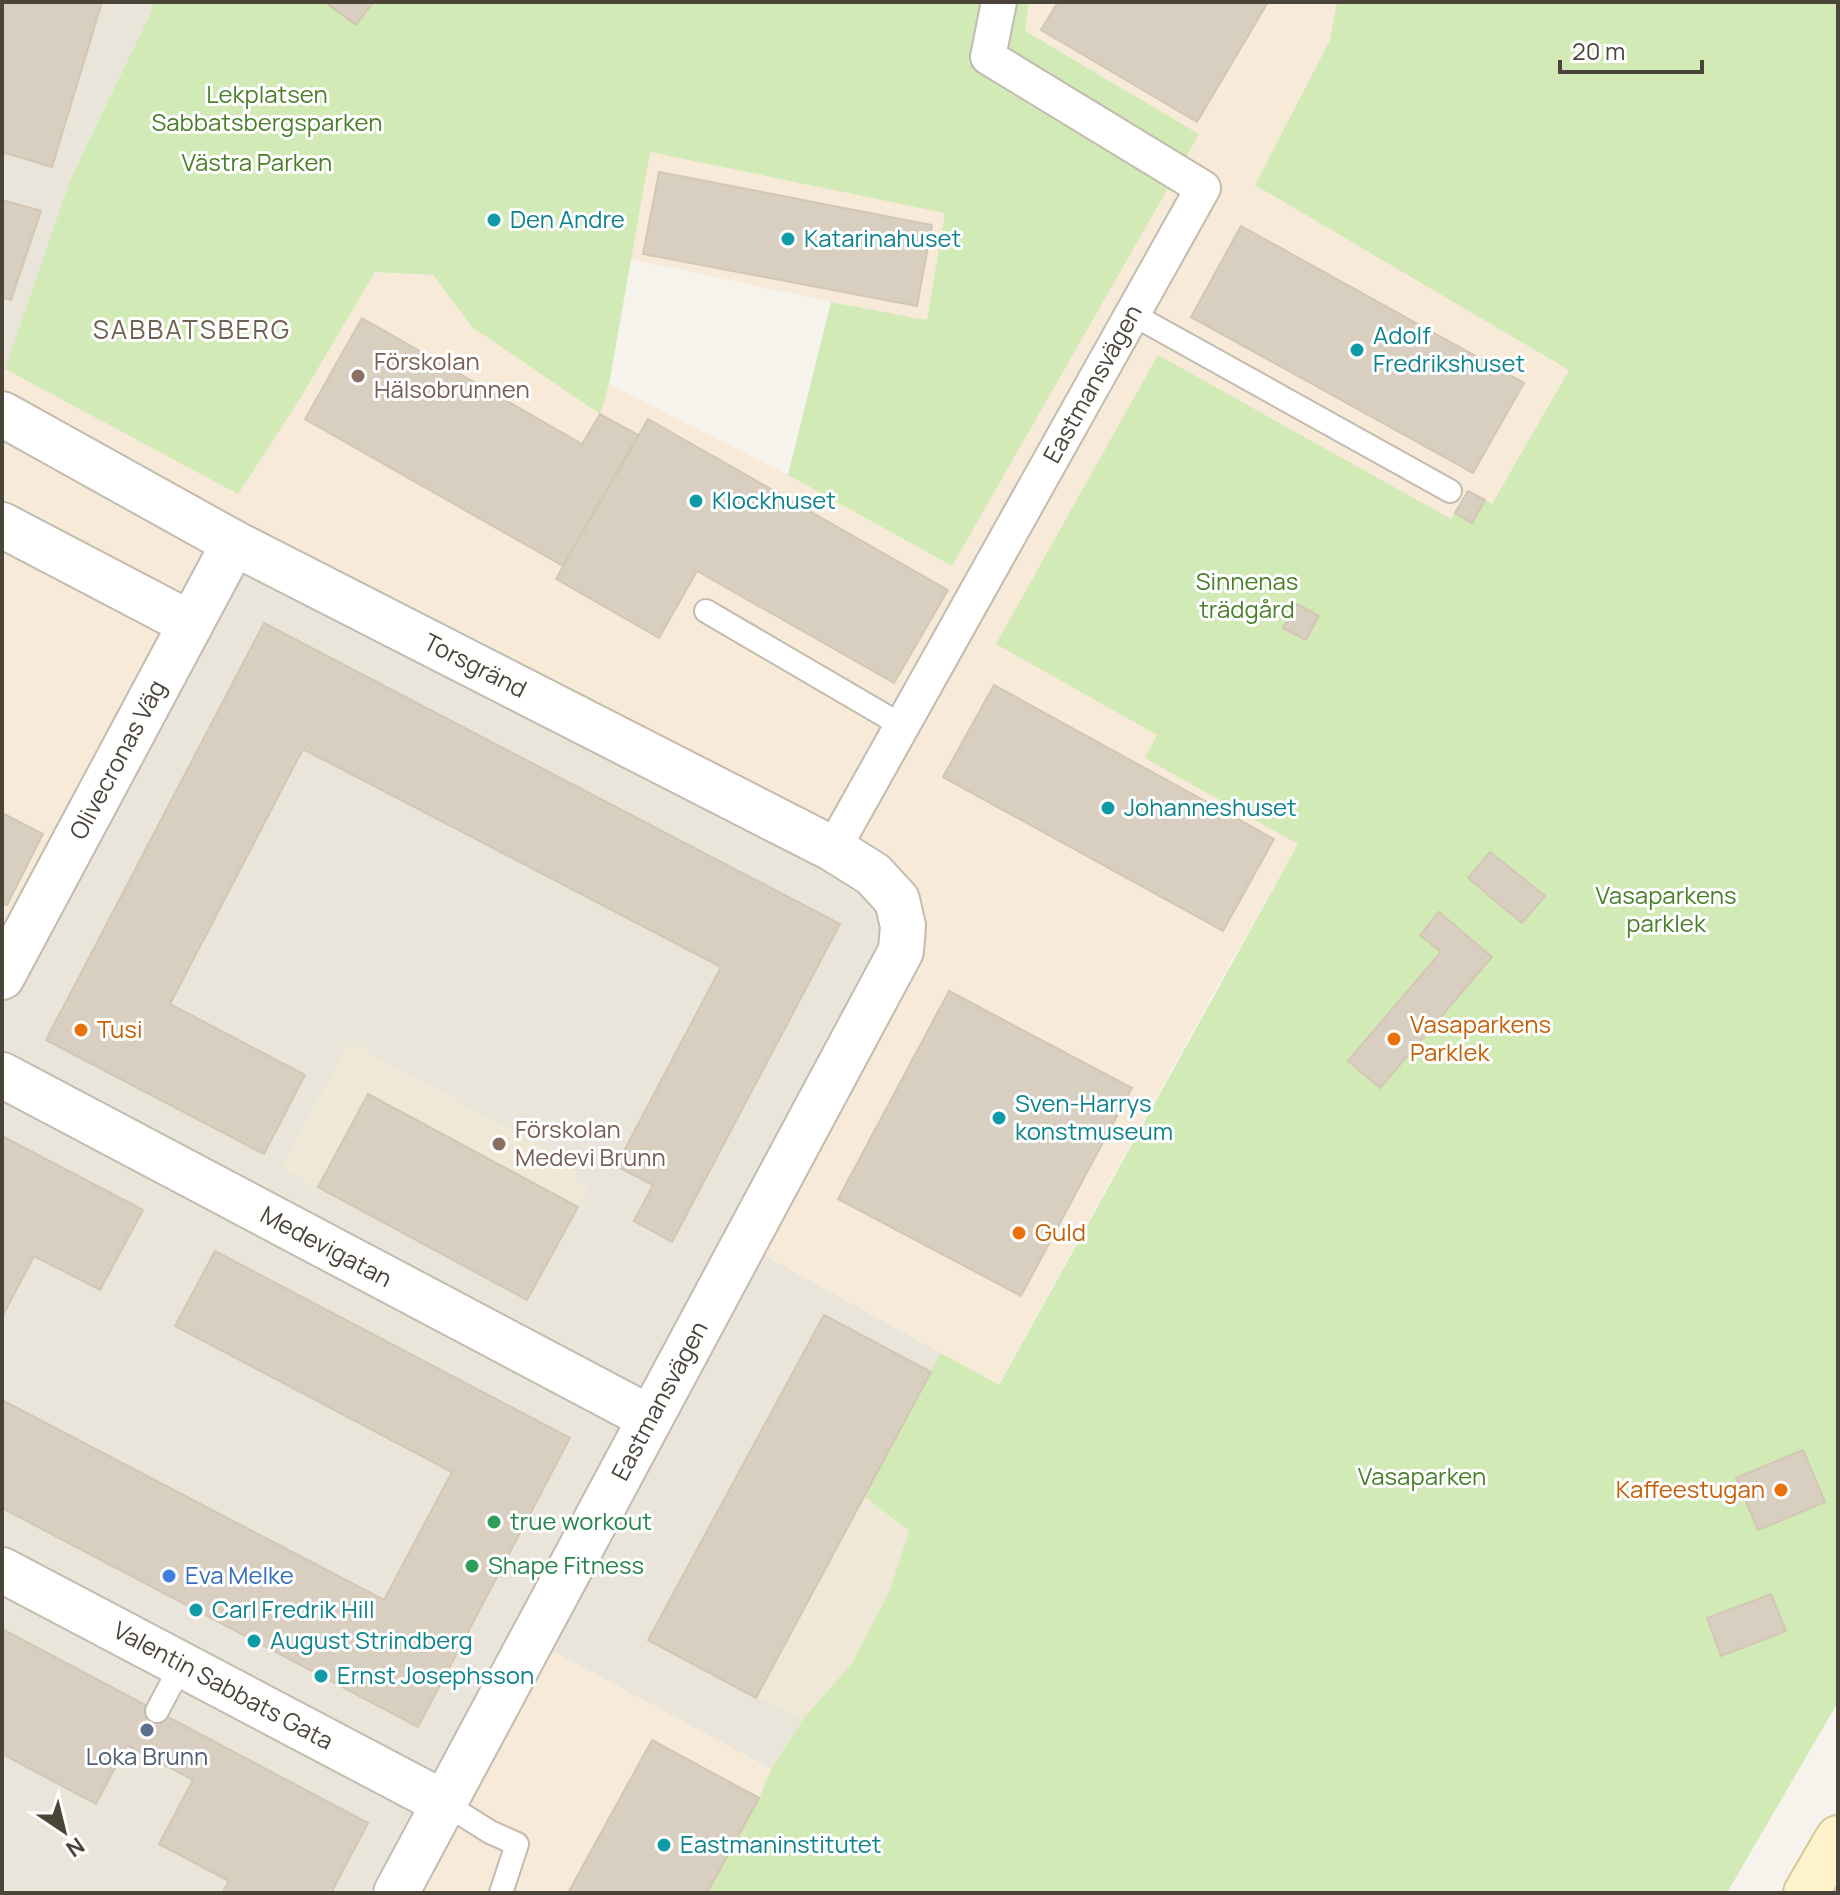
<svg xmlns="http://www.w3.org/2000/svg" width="1840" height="1895" font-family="Manrope,sans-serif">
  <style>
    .residential { fill: #eae5da }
    .commercial { fill: #f7ead8 }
    .education { fill: #efe8d6 }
    .green { fill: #d2eab5 }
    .building { fill: #d8cfc1; stroke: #d3c7b4; stroke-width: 2 }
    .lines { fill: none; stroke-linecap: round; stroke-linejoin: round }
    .service-casing { stroke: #c2bbae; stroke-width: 26 }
    .pedestrian-casing { stroke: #c2bbae; stroke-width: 38 }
    .minor-casing { stroke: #c2bbae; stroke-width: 48 }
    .secondary-casing { stroke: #d6c79b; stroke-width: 48 }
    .service { stroke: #fff; stroke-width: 22 }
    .pedestrian { stroke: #fff; stroke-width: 34 }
    .minor { stroke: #fff; stroke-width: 44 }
    .secondary { stroke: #fff3cd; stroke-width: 44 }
    .culture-dot { fill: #0f9aa8; stroke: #fff; stroke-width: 3 }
    .education-dot { fill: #8d6e63; stroke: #fff; stroke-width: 3 }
    .food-dot { fill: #e8710a; stroke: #fff; stroke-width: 3 }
    .leisure-dot { fill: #2e9e5b; stroke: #fff; stroke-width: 3 }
    .shop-dot { fill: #3f7fe0; stroke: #fff; stroke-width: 3 }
    .service-dot { fill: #5c6f8a; stroke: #fff; stroke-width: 3 }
    .labels { text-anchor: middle; stroke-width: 6; stroke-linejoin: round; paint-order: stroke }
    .park-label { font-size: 24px; fill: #4a7f2a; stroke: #fff }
    .culture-label { font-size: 24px; fill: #0d838f; stroke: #fff; text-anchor: start }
    .education-label { font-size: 24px; fill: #785e54; stroke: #fff; text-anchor: start }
    .street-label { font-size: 24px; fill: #4b4439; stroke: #fff }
    .food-label { font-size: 24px; fill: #c56008; stroke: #fff; text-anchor: start }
    .leisure-label { font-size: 24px; fill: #27864d; stroke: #fff; text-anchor: start }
    .shop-label { font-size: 24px; fill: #366cbe; stroke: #fff; text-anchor: start }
    .service-label { font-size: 24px; fill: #4e5e75; stroke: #fff }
    .neighbourhood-label { font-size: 26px; letter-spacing: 2px; fill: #6e6250; stroke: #fff }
  </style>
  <rect width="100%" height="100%" fill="#f6f3ec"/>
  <!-- residential -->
  <g class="residential">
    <polygon points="2,2 153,2 153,8 70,180 2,378"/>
    <polygon points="231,540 899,899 748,1246 941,1353 931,1372 803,1719 771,1769 536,1642 401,1893 2,1893 2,975"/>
  </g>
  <!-- commercial -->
  <g class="commercial">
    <polygon points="1029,2 1337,2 1330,40 1255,185 1569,369 1219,983 998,1385 748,1246 899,899 231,541 2,975 2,378 5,369 238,493 300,399 375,272 433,275 472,327 599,413 609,384 788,475 952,566"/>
    <polygon points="649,152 946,213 927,320 831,302 631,259"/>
    <polygon points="536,1642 771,1769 759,1798 707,1893 401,1893"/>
  </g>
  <!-- education -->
  <g class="education">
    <polygon points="349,1042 580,1167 573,1179 588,1187 578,1207 369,1094 318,1187 281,1168"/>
    <polygon points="864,1496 909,1531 889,1592 852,1663 803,1719 756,1698"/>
  </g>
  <!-- green -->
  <g class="green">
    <polygon points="153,2 1029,2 1025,31 1199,134 952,566 788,475 831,302 927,320 945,213 650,152 609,384 600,414 472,327 433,275 375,272 300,399 238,494 5,369 70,180 153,8"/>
    <polygon points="1337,2 1838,2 1838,1702 1727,1893 707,1893 759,1798 771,1769 803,1719 852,1663 889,1592 909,1531 864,1496 941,1353 999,1385 1298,844 1145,758 1157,735 996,644 1158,355 1451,519 1468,491 1492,504 1569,370 1255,185 1330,40"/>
  </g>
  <!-- building -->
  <g class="building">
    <polygon points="2,2 102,2 52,167 2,152"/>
    <polygon points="325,2 373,2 356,25"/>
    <polygon points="1058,2 1268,2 1197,122 1041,30"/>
    <polygon points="659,172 932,225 917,306 643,254"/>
    <polygon points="2,200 41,211 11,300 2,297"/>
    <polygon points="1241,226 1524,383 1473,473 1191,317"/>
    <polygon points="362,318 582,444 600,414 638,435 563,566 305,419"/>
    <polygon points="648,419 948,590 894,683 697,571 659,638 556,579"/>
    <polygon points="1468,491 1485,500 1472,523 1455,513"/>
    <polygon points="1297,604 1319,616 1306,640 1283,628"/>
    <polygon points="264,623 840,924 672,1242 634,1221 653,1185 616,1166 721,967 303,749 170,1004 305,1075 264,1154 46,1040"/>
    <polygon points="994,685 1274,839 1223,931 943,777"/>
    <polygon points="2,813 43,834 7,905 2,903"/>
    <polygon points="1490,852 1545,896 1522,923 1468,878"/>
    <polygon points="1439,912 1492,957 1380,1088 1348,1061 1441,952 1420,935"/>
    <polygon points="949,991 1132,1088 1021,1296 838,1199"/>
    <polygon points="368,1094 578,1207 527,1300 318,1187"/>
    <polygon points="2,1136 143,1210 100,1290 34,1256 2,1317"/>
    <polygon points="215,1251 570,1438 418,1727 2,1508 2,1400 384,1600 452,1472 175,1326"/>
    <polygon points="824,1315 931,1372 756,1698 648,1640"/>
    <polygon points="1803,1450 1825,1502 1758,1530 1736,1478"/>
    <polygon points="1771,1594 1786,1631 1721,1656 1707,1618"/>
    <polygon points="2,1629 368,1823 331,1893 222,1893 229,1881 159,1844 193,1780 127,1745 96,1804 2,1754"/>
    <polygon points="652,1740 759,1798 707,1893 568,1893"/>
  </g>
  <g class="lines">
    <!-- service casing -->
    <g class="service-casing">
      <g id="service">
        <polyline points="1132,314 1450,491"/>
        <polyline points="706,611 901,725"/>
        <polyline points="157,1711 182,1664"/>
        <polyline points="444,1803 490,1832 517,1844 501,1893"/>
      </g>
    </g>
    <!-- pedestrian casing -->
    <g class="pedestrian-casing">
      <polyline id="pedestrian" points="833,849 1203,188 988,57 999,2"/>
    </g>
    <!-- minor casing -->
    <g class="minor-casing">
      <g id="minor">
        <polyline points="2,414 234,543 833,849 873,874 897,900 903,926 901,951 396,1893"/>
        <polyline points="2,525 191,624"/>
        <polyline points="2,977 234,543"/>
        <polyline points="2,1075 650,1418"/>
        <polyline points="2,1570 444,1803"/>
      </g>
    </g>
    <!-- secondary casing -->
    <g class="secondary-casing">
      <polyline id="secondary" points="1806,1893 1838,1838"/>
    </g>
    <!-- service -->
    <use href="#service" class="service"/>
    <!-- pedestrian -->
    <use href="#pedestrian" class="pedestrian"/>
    <!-- minor -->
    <use href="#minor" class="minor"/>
    <!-- secondary -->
    <use href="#secondary" class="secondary"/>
  </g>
  <!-- markers -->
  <g class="culture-dot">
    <circle cx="494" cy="220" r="8"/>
    <circle cx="788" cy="239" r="8"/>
    <circle cx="1357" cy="350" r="8"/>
    <circle cx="696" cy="501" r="8"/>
    <circle cx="1108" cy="808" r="8"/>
    <circle cx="999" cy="1118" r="8"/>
    <circle cx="196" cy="1610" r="8"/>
    <circle cx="254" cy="1641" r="8"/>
    <circle cx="321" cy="1676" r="8"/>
    <circle cx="664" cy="1845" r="8"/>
  </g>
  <g class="education-dot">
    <circle cx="358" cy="376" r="8"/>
    <circle cx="499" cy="1144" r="8"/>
  </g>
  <g class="food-dot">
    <circle cx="81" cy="1030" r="8"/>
    <circle cx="1394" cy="1039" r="8"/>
    <circle cx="1019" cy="1233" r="8"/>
    <circle cx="1781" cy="1490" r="8"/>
  </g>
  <g class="leisure-dot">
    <circle cx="494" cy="1522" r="8"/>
    <circle cx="472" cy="1566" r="8"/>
  </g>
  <circle class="shop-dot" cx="169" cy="1576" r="8"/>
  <circle class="service-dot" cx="147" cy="1730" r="8"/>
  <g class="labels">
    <!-- park labels -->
    <g class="park-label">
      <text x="267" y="103">Lekplatsen<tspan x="267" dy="28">Sabbatsbergsparken</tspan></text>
      <text x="257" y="171">Västra Parken</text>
      <text x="1247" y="590">Sinnenas<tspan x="1247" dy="28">trädgård</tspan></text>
      <text x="1666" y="904">Vasaparkens<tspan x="1666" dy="28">parklek</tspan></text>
      <text x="1422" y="1485">Vasaparken</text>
    </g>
    <!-- culture labels -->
    <g class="culture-label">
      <text x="510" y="228">Den Andre</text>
      <text x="804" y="247">Katarinahuset</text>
      <text x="1373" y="344">Adolf<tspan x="1373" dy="28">Fredrikshuset</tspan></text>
      <text x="712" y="509">Klockhuset</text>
      <text x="1124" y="816">Johanneshuset</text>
      <text x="1015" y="1112">Sven-Harrys<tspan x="1015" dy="28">konstmuseum</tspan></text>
      <text x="212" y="1618">Carl Fredrik Hill</text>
      <text x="270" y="1649">August Strindberg</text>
      <text x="337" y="1684">Ernst Josephsson</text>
      <text x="680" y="1853">Eastmaninstitutet</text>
    </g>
    <!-- education labels -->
    <g class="education-label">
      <text x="374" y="370">Förskolan<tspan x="374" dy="28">Hälsobrunnen</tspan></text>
      <text x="515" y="1138">Förskolan<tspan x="515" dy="28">Medevi Brunn</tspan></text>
    </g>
    <!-- street labels -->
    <g class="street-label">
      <text transform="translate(1093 384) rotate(-61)" y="8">Eastmansvägen</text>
      <text transform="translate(475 666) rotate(27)" y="8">Torsgränd</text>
      <text transform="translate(118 760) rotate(-62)" y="8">Olivecronas Väg</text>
      <text transform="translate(326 1247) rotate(28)" y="8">Medevigatan</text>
      <text transform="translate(660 1401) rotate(-62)" y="8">Eastmansvägen</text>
      <text transform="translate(223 1686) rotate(28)" y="8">Valentin Sabbats Gata</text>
    </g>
    <!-- food labels -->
    <g class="food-label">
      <text x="1410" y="1033">Vasaparkens<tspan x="1410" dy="28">Parklek</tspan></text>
      <text x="97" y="1038">Tusi</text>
      <text x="1035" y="1241">Guld</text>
      <text x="1765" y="1498" text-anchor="end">Kaffeestugan</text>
    </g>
    <!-- leisure labels -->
    <g class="leisure-label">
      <text x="510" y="1530">true workout</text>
      <text x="488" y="1574">Shape Fitness</text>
    </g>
    <!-- shop labels -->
    <g class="shop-label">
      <text x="185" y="1584">Eva Melke</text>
    </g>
    <!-- service labels -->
    <g class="service-label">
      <text x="147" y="1765">Loka Brunn</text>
    </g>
    <!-- neighbourhood labels -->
    <g class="neighbourhood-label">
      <text x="192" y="339">SABBATSBERG</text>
    </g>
  </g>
  <!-- border -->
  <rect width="1840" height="1895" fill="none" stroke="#4b4439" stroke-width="8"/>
  <!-- north arrow -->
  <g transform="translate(64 1831) rotate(145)" stroke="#ffffff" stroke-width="6" paint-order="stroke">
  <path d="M0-6L14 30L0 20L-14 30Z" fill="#4b4439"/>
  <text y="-12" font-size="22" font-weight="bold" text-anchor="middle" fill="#4b4439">N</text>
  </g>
  <!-- scale -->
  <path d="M1560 60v12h142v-12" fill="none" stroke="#4b4439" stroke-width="4"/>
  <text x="1572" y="60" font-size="24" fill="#4b4439" stroke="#ffffff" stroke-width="6" paint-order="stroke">20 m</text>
</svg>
